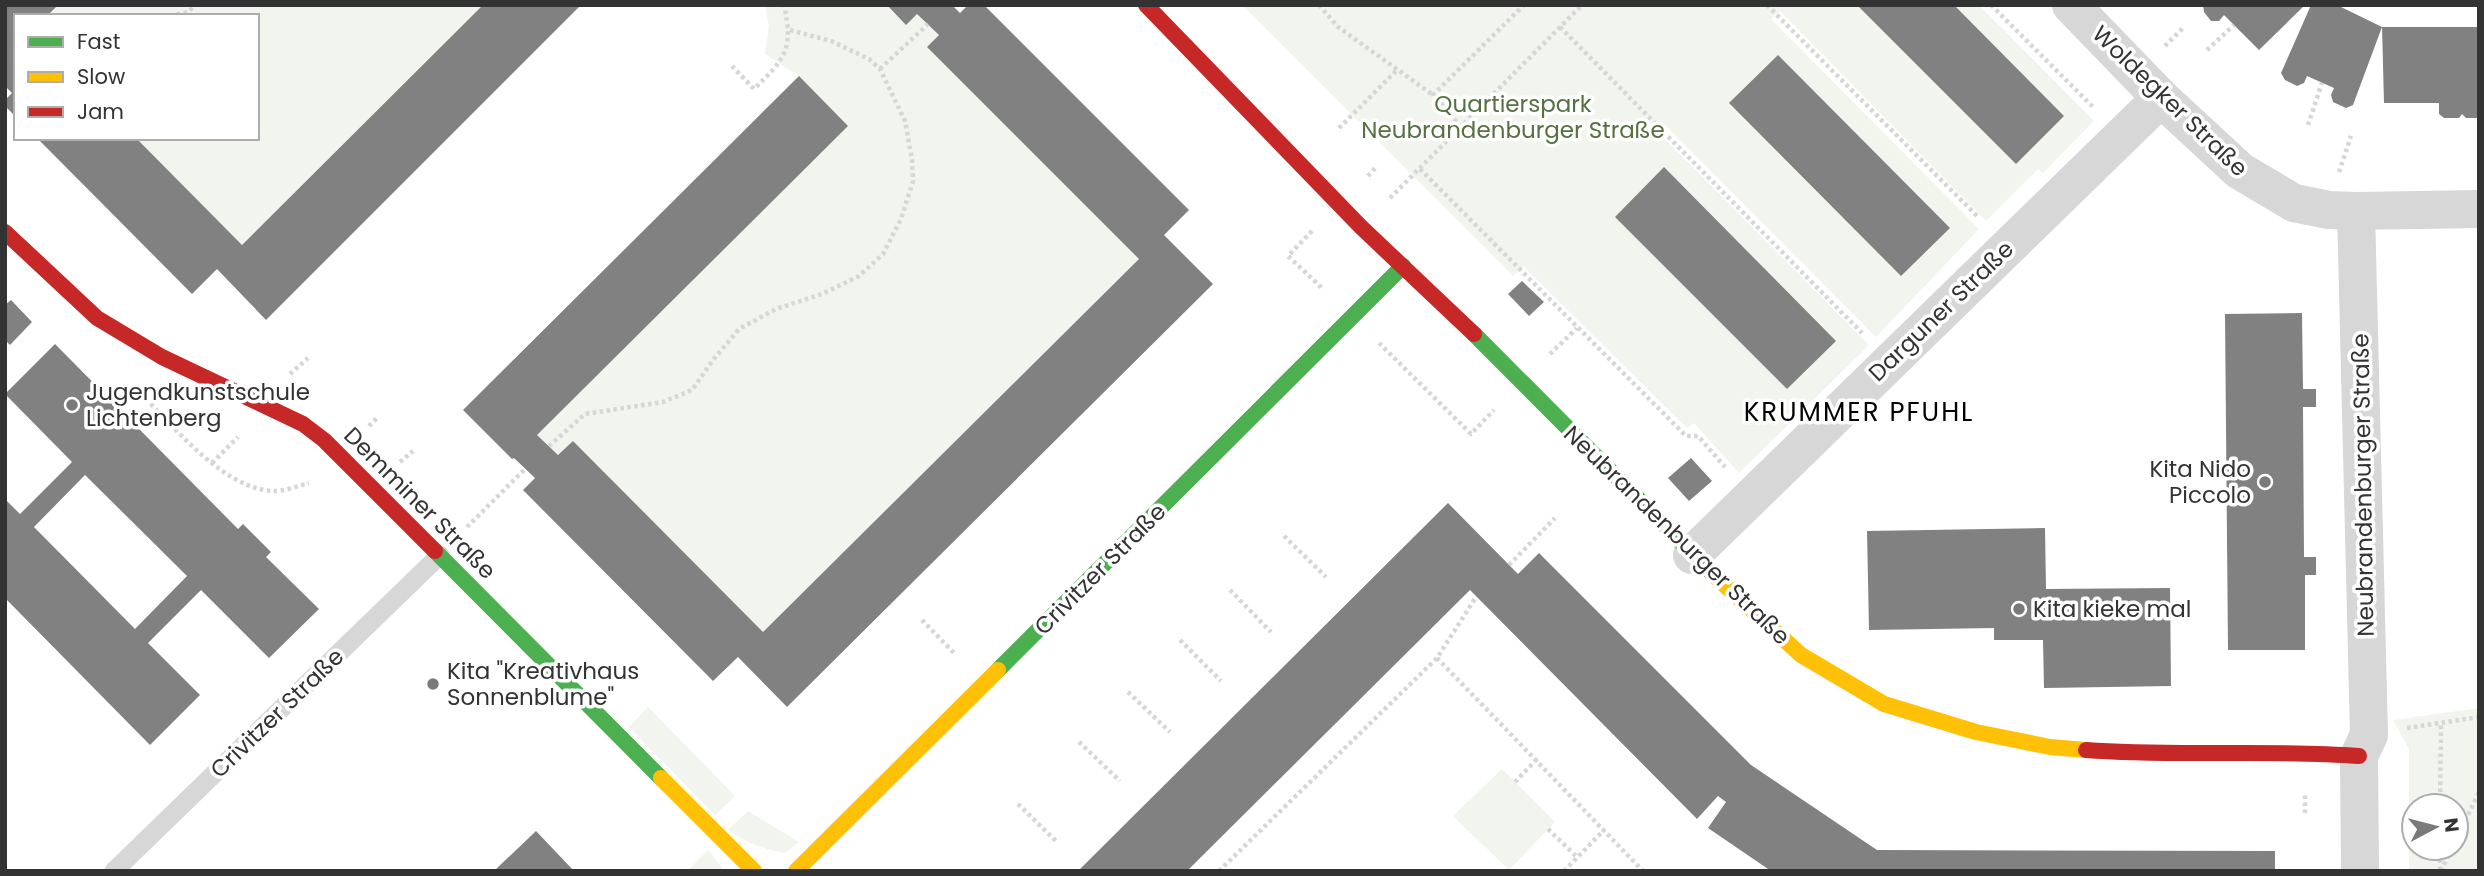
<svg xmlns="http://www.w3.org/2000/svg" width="2484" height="876" font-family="Poppins,sans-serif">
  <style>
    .green { fill: #f1f5ed; fill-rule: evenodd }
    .building { fill: #818181; fill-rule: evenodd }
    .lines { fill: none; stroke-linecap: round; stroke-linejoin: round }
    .path { stroke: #d6d6d6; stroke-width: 4.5; stroke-dasharray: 3.5 3.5; stroke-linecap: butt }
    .lane { stroke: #d7d7d7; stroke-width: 19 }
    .street { stroke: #d7d7d7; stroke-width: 38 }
    .fast { stroke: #4caf50; stroke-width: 16 }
    .slow { stroke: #ffc107; stroke-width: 16 }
    .jam { stroke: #c62828; stroke-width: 16 }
    .poi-dot { fill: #7a7a7a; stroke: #fff; stroke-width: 2.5 }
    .labels { text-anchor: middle; stroke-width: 7; stroke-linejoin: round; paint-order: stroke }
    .street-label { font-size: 23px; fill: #333; stroke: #fff }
    .park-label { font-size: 23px; fill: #56703f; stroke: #fff }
    .poi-label { font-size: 23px; fill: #333; stroke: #fff; text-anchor: start }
    .quarter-label { font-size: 26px; letter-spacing: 2px; fill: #000; stroke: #fff }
  </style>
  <rect width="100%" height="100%" fill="#fff"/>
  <!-- green -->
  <g class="green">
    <polygon points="58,5 483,5 242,245 136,138 257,138 257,16 47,16"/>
    <polygon points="765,5 887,5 906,24 917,14 939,35 1139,259 763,632 573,441 558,455 537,435 847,126 799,76 765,54 769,26"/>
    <polygon points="1242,5 1979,5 2094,121 2043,173 2038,169 1986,221 1780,11 1771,19 1979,229 1876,337 1664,124 1659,133 1869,345 1739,473 1694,423 1687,428 1523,266 1513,276"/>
    <polygon points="648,707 735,796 715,815 629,727"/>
    <path d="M2479,708V871H2409V749L2393,720ZM2414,806H2456V848H2414Z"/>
    <polygon points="1502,769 1555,822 1509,870 1453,816"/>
    <path d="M748,811L799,842L785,853C763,849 747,843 728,830Z"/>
    <polygon points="708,850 721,866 723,871 687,871"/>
  </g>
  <!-- building -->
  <g class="building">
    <polygon points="5,5 58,5 47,16 16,16 16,117 5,106 5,100 12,93 5,86"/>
    <polygon points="483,5 581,5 266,320 217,269 192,294 37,138 136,138 242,245"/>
    <polygon points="887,5 952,5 960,13 968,5 984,5 1189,210 1164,235 1213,284 787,707 738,657 713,681 523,490 535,478 514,458 512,459 463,410 799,76 848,126 537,435 558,455 573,441 763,632 1139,259 927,47 939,35 917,14 906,25"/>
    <polygon points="1857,5 1954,5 2064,116 2016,164"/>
    <polygon points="2203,5 2305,5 2259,50 2224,15 2219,21 2211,21 2204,12"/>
    <polygon points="2311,5 2337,5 2382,27 2479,27 2479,118 2466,118 2462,114 2459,118 2444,118 2439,114 2439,103 2384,103 2382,27 2353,105 2346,108 2333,102 2331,95 2334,88 2307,76 2304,83 2297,86 2285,80 2281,73"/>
    <polygon points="1778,55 1950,228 1901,276 1729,103"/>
    <polygon points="1664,167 1836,341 1787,389 1615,217"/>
    <polygon points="1522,281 1544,302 1529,316 1508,294"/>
    <polygon points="11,300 32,322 10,345 5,340 5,305"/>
    <polygon points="2302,313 2303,389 2316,389 2316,407 2303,407 2304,557 2316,557 2316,575 2305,575 2305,650 2228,650 2225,314"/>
    <path d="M55,344L238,529L243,524L271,552L266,557L319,609L269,658L201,590L148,643L200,695L150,745L5,598V499L20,514L72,462L5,394ZM85,475L187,576L135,629L34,527Z"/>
    <polygon points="1691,458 1712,481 1689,501 1668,478"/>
    <polygon points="1448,503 1518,574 1539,553 1751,765 1877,850 2275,851 2275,871 1771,871 1708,828 1726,802 1718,796 1697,819 1470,590 1187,871 1078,871"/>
    <polygon points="2045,528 2046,589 2170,588 2171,686 2044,688 2043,640 1994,640 1994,628 1869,630 1867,531"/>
    <polygon points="536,831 574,871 494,871"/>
  </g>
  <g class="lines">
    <!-- path -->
    <g class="path">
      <polyline points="1319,5 1338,27 1433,95"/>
      <polyline points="1767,5 1979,218"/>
      <polyline points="1991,5 2094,108"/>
      <polyline points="170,16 188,12 195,5"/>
      <polyline points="1560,27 1862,333"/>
      <polyline points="2165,46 2184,27"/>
      <polyline points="2207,50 2234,25"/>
      <path d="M732,66L754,89C785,59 794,49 784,5"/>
      <polyline points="880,69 928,24"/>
      <polyline points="2308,125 2322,83"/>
      <polyline points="1461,127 1433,95 1524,5"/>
      <polyline points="1339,128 1398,69"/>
      <polyline points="1420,169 1686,436 1698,436 1725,467"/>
      <polyline points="2339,172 2351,136"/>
      <polyline points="1368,176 1377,166"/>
      <polyline points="1390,198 1582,5"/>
      <polyline points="1312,231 1288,256 1323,289"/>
      <polyline points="1379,343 1471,434 1494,410"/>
      <polyline points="1550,354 1577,328"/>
      <polyline points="290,374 308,358"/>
      <path d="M141,394C175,427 221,487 272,491C283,492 298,486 309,483"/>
      <polyline points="369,426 378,417"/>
      <polyline points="549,446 585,414 663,402 692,390 713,360 739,329 776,309 822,294 859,276 883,254 901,219 913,181 912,160 905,121 880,69 869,59 831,41 790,30"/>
      <polyline points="400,462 413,451"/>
      <polyline points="212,463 238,437"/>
      <polyline points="467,527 526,468"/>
      <polyline points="1284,536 1326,577"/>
      <polyline points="1509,565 1555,518"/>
      <polyline points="1230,590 1271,632"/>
      <polyline points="922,620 956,655"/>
      <polyline points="1180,640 1221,681"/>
      <polyline points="1437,658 1643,871"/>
      <polyline points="1128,692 1170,732"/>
      <polyline points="2407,728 2479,717"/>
      <polyline points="1079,742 1120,781"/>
      <polyline points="1515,782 1537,759"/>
      <polyline points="1018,804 1058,843"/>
      <polyline points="2440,806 2441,722"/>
      <polyline points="2305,813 2305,793"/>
      <polyline points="1548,829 1577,857"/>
      <polyline points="2456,840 2479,792"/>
      <polyline points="2440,870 2440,848"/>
      <polyline points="1219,871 1437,658 1476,597"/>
      <polyline points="1564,871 1605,829"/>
      <polyline points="2441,871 2452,848"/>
    </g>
    <!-- lane -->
    <polyline class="lane" points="114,871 440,555"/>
    <!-- street -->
    <g class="street">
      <polyline points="2071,5 2161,98 2240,171 2294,203 2329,210 2356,211 2479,209"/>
      <polyline points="2356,211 2369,735 2359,756 2360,871"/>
      <polyline points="1692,555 2161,98"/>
    </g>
    <!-- fast -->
    <g class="fast">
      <polyline points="1474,334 1715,576"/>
      <polyline points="435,551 661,778"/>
      <polyline points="998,670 1403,266"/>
    </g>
    <!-- slow -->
    <g class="slow">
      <polyline points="1715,576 1801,655 1884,704 1976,732 2050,747 2086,750"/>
      <polyline points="661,778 754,871"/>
      <polyline points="796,871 998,670"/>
    </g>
    <!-- jam -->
    <g class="jam">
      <polyline points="1146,5 1361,227 1474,334"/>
      <polyline points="5,232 97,318 162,357 303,424 324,440 435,551"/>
      <path d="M2086,750C2177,757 2268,749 2359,756"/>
    </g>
  </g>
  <!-- markers -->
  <g class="poi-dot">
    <circle cx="72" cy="405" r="7"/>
    <circle cx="2265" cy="482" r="7"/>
    <circle cx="2019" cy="609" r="7"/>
    <circle cx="433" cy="684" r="7"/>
  </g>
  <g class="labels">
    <!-- street labels -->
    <g class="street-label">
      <text transform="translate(2170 101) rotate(44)" y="8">Woldegker Straße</text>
      <text transform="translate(1941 311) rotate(-44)" y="8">Darguner Straße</text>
      <text transform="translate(2363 485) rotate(-91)" y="8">Neubrandenburger Straße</text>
      <text transform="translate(420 503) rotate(45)" y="8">Demminer Straße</text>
      <text transform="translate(1677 535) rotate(44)" y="8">Neubrandenburger Straße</text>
      <text transform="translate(1100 569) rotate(-45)" y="8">Crivitzer Straße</text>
      <text transform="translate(277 713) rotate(-44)" y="8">Crivitzer Straße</text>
    </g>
    <!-- park labels -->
    <g class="park-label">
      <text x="1513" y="112">Quartierspark<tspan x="1513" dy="26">Neubrandenburger Straße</tspan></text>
    </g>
    <!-- poi labels -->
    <g class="poi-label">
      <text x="86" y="400">Jugendkunstschule<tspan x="86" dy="26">Lichtenberg</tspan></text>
      <text x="2251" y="477" text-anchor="end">Kita Nido<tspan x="2251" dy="26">Piccolo</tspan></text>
      <text x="2033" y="617">Kita kieke mal</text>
      <text x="447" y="679">Kita "Kreativhaus<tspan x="447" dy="26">Sonnenblume"</tspan></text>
    </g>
    <!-- quarter labels -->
    <g class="quarter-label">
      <text x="1859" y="421">KRUMMER PFUHL</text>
    </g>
  </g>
  <!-- border -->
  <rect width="2484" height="876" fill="none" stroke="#333333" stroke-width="14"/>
  <!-- legend -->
  <rect x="14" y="14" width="245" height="126" fill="#ffffff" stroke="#adadad" stroke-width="2"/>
  <rect x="28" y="37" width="35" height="10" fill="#4caf50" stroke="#adadad" stroke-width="2"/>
  <text x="77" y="49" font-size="21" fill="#333333">Fast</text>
  <rect x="28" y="72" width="35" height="10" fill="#ffc107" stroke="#adadad" stroke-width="2"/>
  <text x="77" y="84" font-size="21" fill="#333333">Slow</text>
  <rect x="28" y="107" width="35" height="10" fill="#c62828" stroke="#adadad" stroke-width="2"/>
  <text x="77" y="119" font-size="21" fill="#333333">Jam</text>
  <!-- north arrow -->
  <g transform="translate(2435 827) rotate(83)"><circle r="33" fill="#ffffff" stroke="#adadad" stroke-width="2"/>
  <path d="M0-5L12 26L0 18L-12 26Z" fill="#7a7a7a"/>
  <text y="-10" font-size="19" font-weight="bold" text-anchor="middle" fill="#333333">N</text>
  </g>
</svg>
